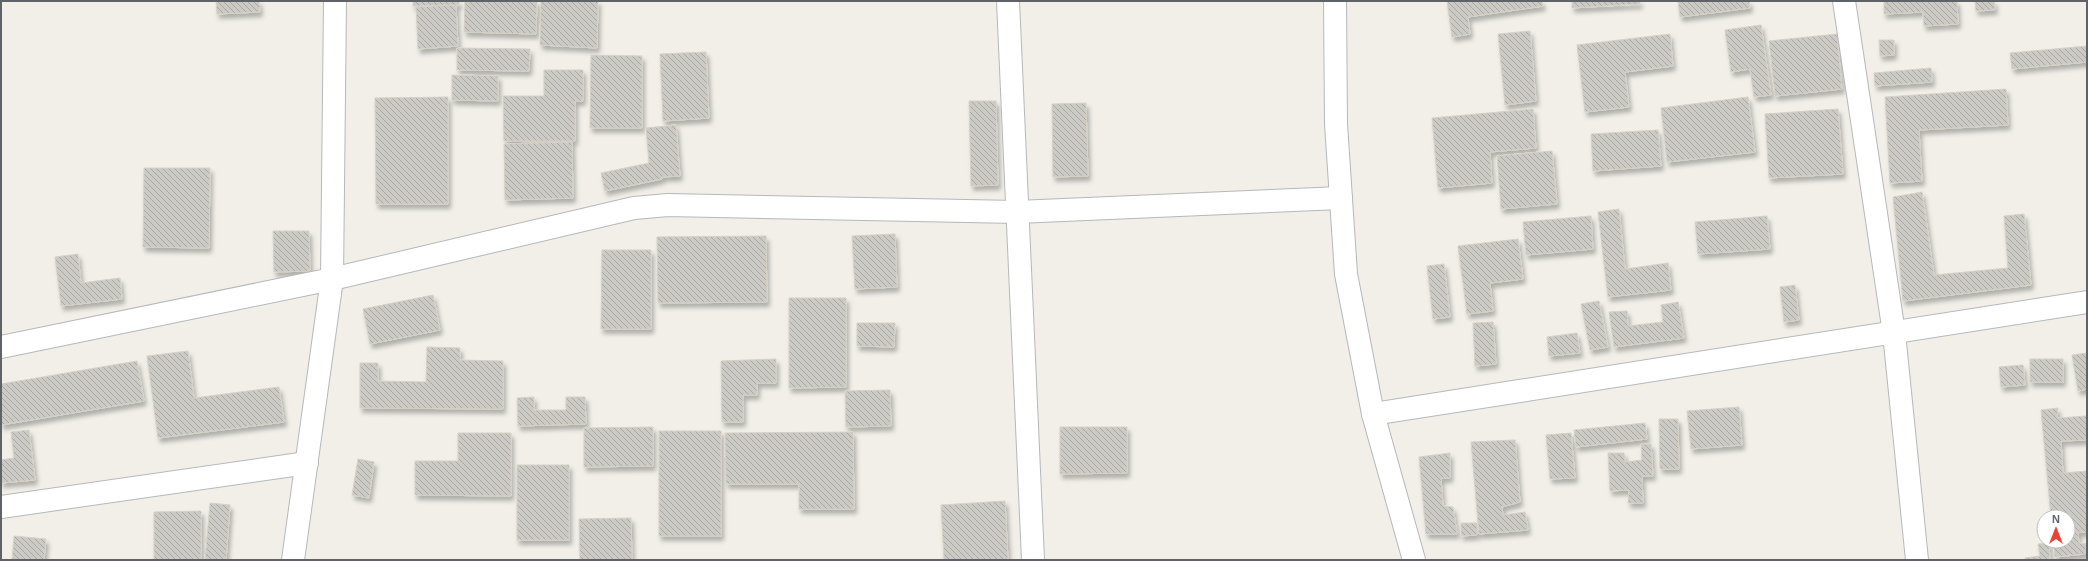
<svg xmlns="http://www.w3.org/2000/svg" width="2088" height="561" font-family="Helvetica,sans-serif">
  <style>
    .building { fill: url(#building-back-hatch); stroke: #d6d1c6; filter: url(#shadow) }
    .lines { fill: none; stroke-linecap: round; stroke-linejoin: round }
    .street-casing { stroke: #b5b8bc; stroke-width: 24 }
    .street { stroke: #fff; stroke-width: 22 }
  </style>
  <defs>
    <pattern id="building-back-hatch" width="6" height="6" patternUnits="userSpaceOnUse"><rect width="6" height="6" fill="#cccac5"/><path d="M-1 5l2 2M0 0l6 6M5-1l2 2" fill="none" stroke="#a9a8a4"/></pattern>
    <filter id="shadow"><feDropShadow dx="2.5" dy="4.5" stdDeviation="2" flood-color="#0004"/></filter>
  </defs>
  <rect width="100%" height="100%" fill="#f1efe8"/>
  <!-- building -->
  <g class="building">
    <polygon points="216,1 259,1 260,12 217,14"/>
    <polygon points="413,1 459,1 459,5 413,6"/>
    <polygon points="465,1 537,1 536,34 464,32"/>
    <polygon points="541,1 598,1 597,48 540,45"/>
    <polygon points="1447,1 1542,1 1543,6 1468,17 1470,34 1452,37"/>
    <polygon points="1572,1 1640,1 1640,4 1572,8"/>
    <polygon points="1678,1 1749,1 1750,8 1680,17"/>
    <polygon points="1884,1 1957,1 1958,24 1924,26 1923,12 1884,14"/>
    <polygon points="1975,1 1994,1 1995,10 1976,11"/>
    <polygon points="456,5 458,46 418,49 416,7"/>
    <polygon points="1761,25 1771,95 1754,97 1750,69 1731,72 1725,30"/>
    <polygon points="1530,31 1536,101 1505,105 1498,34"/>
    <polygon points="1670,34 1673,66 1625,72 1629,107 1585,112 1577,45"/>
    <polygon points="1837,34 1842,89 1775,96 1769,41"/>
    <polygon points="1879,40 1894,40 1894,55 1880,56"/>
    <polygon points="2087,46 2087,62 2012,69 2010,53"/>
    <polygon points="457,48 530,49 529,71 457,70"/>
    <polygon points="706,52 709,118 663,121 660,54"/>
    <polygon points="591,55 642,56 642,128 590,128"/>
    <polygon points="1931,68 1932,82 1875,86 1874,73"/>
    <polygon points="544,70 583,70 583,101 575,101 575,141 504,141 503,96 544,96"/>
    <polygon points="452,75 498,76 498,101 452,100"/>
    <polygon points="2006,89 2008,125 1919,130 1922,181 1890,183 1885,97"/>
    <polygon points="448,97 448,204 376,204 375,98"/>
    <polygon points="1748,97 1755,152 1667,162 1661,108"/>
    <polygon points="969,101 996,101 998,185 971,186"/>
    <polygon points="1086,103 1088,176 1053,177 1052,104"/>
    <polygon points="1533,109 1536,148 1490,152 1492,183 1438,188 1432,118"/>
    <polygon points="1838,109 1843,174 1769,178 1765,114"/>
    <polygon points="676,125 680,176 662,177 662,179 605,191 601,173 649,163 646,128"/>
    <polygon points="1658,130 1661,166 1593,171 1591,134"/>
    <polygon points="572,142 573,198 505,200 504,144"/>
    <polygon points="1552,151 1557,204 1501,209 1497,156"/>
    <polygon points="144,168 210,168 209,248 143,247"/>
    <polygon points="1922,192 1934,275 2008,268 2004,216 2024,214 2031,285 1903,301 1893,197"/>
    <polygon points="1619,209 1625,269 1668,263 1671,290 1608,297 1598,212"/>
    <polygon points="1591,216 1593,249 1526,255 1523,222"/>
    <polygon points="1767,216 1770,249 1698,254 1695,222"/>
    <polygon points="273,231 309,231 310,271 274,272"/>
    <polygon points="895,234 897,287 855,289 852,236"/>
    <polygon points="766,236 767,302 658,303 657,237"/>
    <polygon points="1518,239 1523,279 1490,283 1493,311 1467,314 1458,246"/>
    <polygon points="602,250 651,250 651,329 601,329"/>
    <polygon points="78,254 81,283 120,278 122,299 61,306 55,257"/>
    <polygon points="1444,264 1450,317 1433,319 1427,266"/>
    <polygon points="1795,285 1799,320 1784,322 1780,287"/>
    <polygon points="433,295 440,330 370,344 363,309"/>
    <polygon points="789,298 846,298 846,387 789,388"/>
    <polygon points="1599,301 1608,347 1590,350 1581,304"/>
    <polygon points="1678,302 1684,338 1614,347 1609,312 1627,311 1628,326 1663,322 1661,305"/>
    <polygon points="1493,322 1496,364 1475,366 1473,323"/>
    <polygon points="857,323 895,323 894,347 857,346"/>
    <polygon points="1577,333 1580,353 1549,356 1547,337"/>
    <polygon points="427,347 460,348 460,360 503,361 503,409 360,408 360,363 378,363 378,381 426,382"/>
    <polygon points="188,351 194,398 279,387 284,422 158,438 147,356"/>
    <polygon points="2087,353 2087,389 2078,391 2072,355"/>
    <polygon points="776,359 776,383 757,383 757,395 743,395 743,422 722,422 721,361"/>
    <rect x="2030" y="359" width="33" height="23"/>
    <polygon points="137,361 144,401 1,425 1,384"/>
    <polygon points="2023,365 2025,385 2001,387 1999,367"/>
    <polygon points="890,390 891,426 846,427 845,391"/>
    <polygon points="534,397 534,410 566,410 566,397 585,397 586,424 518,426 517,398"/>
    <polygon points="1739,407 1742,445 1691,449 1687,411"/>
    <polygon points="2058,408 2057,418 2087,416 2087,440 2061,441 2063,473 2087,471 2087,532 2078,532 2079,543 2087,544 2085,554 2055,557 2053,541 2068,541 2068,517 2051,517 2041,410"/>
    <polygon points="1659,419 1678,419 1679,469 1660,469"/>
    <polygon points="1645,423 1647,439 1576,447 1574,430"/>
    <polygon points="653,427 653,466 584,467 584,428"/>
    <polygon points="1060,427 1127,427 1127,473 1060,474"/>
    <polygon points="29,430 35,480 1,483 1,460 14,458 11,432"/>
    <rect x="659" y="431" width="62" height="105"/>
    <polygon points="853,432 854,509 799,509 799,484 726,484 725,433"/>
    <polygon points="458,433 511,433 511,496 415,495 415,461 458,461"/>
    <polygon points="1571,433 1575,478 1550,479 1546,435"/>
    <polygon points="1515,440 1520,502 1502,507 1503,515 1525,512 1528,530 1479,534 1471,442"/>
    <polygon points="1641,444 1651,444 1653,476 1642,476 1643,503 1628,503 1629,490 1610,491 1608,453 1624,453 1625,462 1642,460"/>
    <polygon points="1450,453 1450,478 1441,478 1443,506 1453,507 1457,534 1426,534 1419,457"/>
    <polygon points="358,459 374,462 369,498 352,495"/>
    <rect x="517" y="465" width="52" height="75"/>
    <polygon points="1005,501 1008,560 944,560 941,505"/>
    <polygon points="210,503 230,505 226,560 205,560"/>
    <polygon points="201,511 201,560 154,560 154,512"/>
    <polygon points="631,518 632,560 580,560 579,519"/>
    <polygon points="1461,523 1477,523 1477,535 1461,536"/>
    <polygon points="14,536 46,539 44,560 12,560"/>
    <polygon points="2049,543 2050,560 2025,560 2025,558 2040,556 2038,544"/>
  </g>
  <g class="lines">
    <!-- street casing -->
    <g class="street-casing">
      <g id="street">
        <polyline points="1008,1 1033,560"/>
        <polyline points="1335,1 1336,124 1346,274 1373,414 1414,560"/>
        <polyline points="1844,1 1894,333 1917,560"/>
        <polyline points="1,347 332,279 634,208 668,205 1017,212 1341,198"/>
        <polyline points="1373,414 2087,302"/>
        <polyline points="1,507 307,463"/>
        <polyline points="293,560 332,279 335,1"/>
      </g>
    </g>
    <!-- street -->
    <use href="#street" class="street"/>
  </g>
  <!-- border -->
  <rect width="2088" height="561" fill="none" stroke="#5f6368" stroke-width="4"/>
  <!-- north arrow -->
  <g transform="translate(2056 529)"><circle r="19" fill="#ffffff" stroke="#bfc1c3"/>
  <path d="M0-3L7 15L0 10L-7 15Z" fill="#ea4335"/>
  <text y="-6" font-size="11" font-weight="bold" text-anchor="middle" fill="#5f6368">N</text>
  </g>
</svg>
